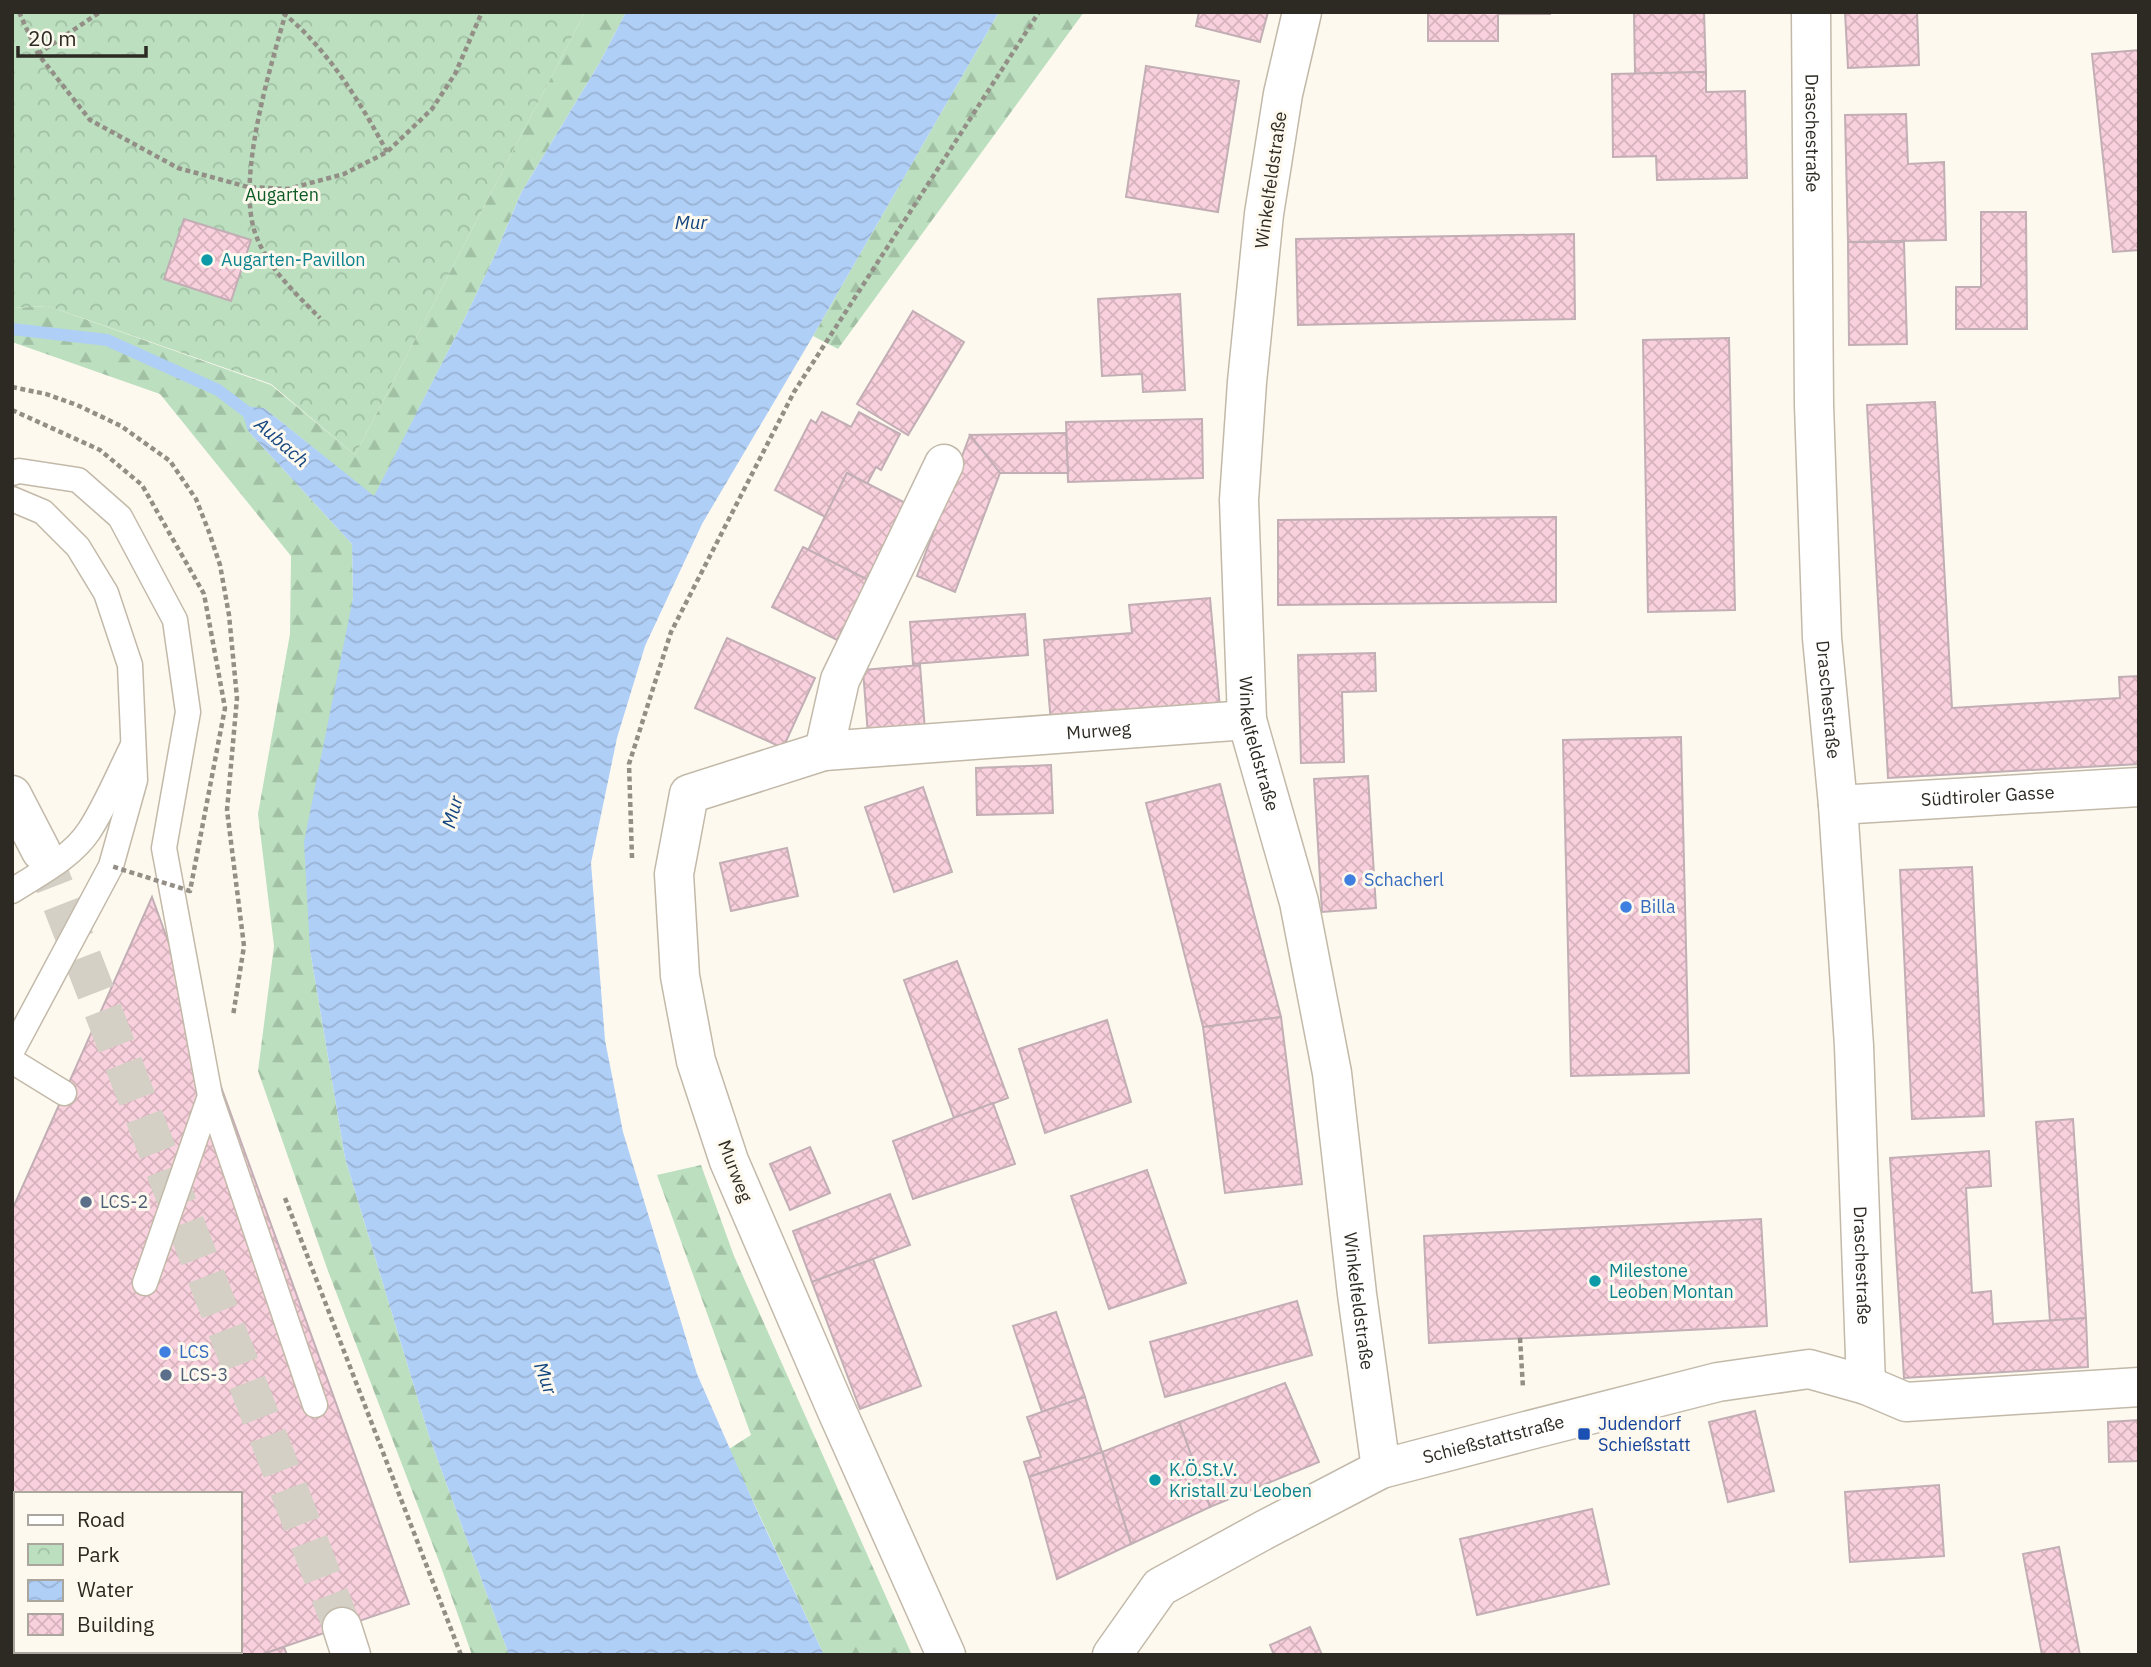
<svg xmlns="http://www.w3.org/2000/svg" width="2151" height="1667" font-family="'IBM Plex Sans',sans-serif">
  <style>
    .forest { fill: url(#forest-firs) }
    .park { fill: url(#park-crowns) }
    .water { fill: url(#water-waves) }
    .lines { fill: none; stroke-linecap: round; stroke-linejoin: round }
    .stream { stroke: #b0cff7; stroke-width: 12 }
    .building { fill: url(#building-cross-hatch); stroke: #c2aeb5; stroke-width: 2; fill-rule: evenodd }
    .street-tunnel { stroke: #d4d0c6; stroke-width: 38; stroke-dasharray: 38 19; stroke-linecap: butt }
    .lane-casing { stroke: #c2b9a9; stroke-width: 27 }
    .street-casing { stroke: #c2b9a9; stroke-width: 41 }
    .path { stroke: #938f86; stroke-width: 4.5; stroke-dasharray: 5 3.5; stroke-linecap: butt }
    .lane { stroke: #fff; stroke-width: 24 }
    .street { stroke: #fff; stroke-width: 38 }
    .path-bridge { stroke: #938f86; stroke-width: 4.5; stroke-dasharray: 5 3.5; stroke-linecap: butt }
    .culture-dot { fill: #0f9aa8; stroke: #fef9ef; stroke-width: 2.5 }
    .shop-dot { fill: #3f7fe0; stroke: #fef9ef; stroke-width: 2.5 }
    .service-dot { fill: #5c6f8a; stroke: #fef9ef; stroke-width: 2.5 }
    .transit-dot { fill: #1a4fb4; stroke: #fef9ef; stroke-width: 2.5 }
    .labels { text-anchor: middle; stroke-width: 6; stroke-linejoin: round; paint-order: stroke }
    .street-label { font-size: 18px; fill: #2d2a23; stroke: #fef9ef }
    .park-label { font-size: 18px; fill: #0c5a24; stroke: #fef9ef }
    .culture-label { font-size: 18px; fill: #0d838f; stroke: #fef9ef; text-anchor: start }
    .shop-label { font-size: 18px; fill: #366cbe; stroke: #fef9ef; text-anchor: start }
    .service-label { font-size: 18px; fill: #4e5e75; stroke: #fef9ef; text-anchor: start }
    .transit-label { font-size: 18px; fill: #164399; stroke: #fef9ef; text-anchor: start }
    .water-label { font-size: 19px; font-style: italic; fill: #13457f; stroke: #fef9ef }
  </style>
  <defs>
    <pattern id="forest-firs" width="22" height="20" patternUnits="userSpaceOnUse" patternTransform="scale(1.75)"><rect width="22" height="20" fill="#bbdfbf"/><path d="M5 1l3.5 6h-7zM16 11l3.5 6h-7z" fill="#a1c0a4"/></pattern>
    <pattern id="park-crowns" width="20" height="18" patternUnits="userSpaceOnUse" patternTransform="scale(1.75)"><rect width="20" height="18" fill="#bbdfbf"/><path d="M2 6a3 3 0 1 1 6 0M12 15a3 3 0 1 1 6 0" fill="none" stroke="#a1c0a4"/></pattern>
    <pattern id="water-waves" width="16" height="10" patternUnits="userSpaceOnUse" patternTransform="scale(1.75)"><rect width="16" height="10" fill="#b0cff7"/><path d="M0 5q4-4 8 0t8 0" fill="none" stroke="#98b2d3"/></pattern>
    <pattern id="building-cross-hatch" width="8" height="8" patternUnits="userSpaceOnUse" patternTransform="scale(1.75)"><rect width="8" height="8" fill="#f9d0dd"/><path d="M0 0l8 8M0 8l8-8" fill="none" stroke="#d6b3bd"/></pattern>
  </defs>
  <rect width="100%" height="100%" fill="#fef9ef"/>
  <!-- forest -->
  <g class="forest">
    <polygon points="585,12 626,12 600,62 521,193 495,255 462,324 374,497 264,408 248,431 352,544 353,597 310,950 345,1158 429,1436 509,1655 472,1655 440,1564 328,1271 258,1071 274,946 258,814 290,634 291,556 160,394 12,342 12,308 48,306 271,385 355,455"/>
    <polygon points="999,12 1084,12 838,349 813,336"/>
    <polygon points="701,1165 734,1256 912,1655 824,1655 729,1449 751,1435 657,1175"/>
  </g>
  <!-- park -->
  <polygon class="park" points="12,12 585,12 355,455 271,384 48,306 12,308"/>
  <!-- water -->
  <polygon class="water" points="626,12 999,12 813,336 702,524 645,646 617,738 591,863 605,1040 623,1132 697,1374 759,1515 824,1655 509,1655 429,1436 345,1158 310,950 304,842 353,598 352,544 248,431 240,406 264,408 374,496 462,324 495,255 521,193 600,62"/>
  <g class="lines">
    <!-- stream -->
    <polyline class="stream" points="12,329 107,340 218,390 251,415"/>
  </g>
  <!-- building -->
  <g class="building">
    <polygon points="1199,12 1268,12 1260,42 1196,26"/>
    <polygon points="1428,12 1550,12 1550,14 1498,14 1498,41 1428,41"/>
    <polygon points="1634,12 1704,12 1706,72 1635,74"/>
    <polygon points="1845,12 1917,12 1919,65 1848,68"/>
    <polygon points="2139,50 2139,250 2113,252 2092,54"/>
    <polygon points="1146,66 1239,81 1218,212 1126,197"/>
    <polygon points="1706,72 1706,92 1745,91 1747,178 1657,180 1656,156 1613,157 1612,74"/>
    <polygon points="1906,114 1908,164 1944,162 1946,240 1848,242 1845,115"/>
    <polygon points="1981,212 2026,212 2027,329 1956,329 1956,287 1981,287"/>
    <polygon points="184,219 251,240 231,301 164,279"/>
    <polygon points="1574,234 1575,319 1298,325 1296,239"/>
    <polygon points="1848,242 1904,242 1907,344 1849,345"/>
    <polygon points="1180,294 1185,390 1143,392 1142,374 1102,376 1098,299"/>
    <polygon points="913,311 964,342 908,435 857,404"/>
    <polygon points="1729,338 1735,610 1648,612 1643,340"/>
    <polygon points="1935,402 1952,708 2120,698 2119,677 2139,676 2139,764 1888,778 1867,405"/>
    <polygon points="822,412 851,427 859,412 900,434 881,470 876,467 867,484 847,473 825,517 775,490 811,420 816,423"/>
    <polygon points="1202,419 1203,478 1068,482 1066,422"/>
    <polygon points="1066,433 1068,473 1000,473 970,435"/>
    <polygon points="970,435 1000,473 955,592 917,576"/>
    <polygon points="847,473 915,508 868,580 808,550"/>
    <polygon points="1556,517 1556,602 1278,605 1278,520"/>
    <polygon points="803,547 868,580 837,640 772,607"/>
    <polygon points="1210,598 1220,708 1051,723 1044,640 1132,633 1129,605"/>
    <polygon points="1025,614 1028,655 913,664 910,622"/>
    <polygon points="727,638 815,678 783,748 695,708"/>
    <polygon points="1375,653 1376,691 1342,692 1344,762 1301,763 1298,655"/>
    <polygon points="920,665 925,730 868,735 863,670"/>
    <polygon points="1681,737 1689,1073 1571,1076 1563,740"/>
    <polygon points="1051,765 1053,813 977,815 976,768"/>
    <polygon points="1368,776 1376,908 1322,912 1314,779"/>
    <polygon points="1220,784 1281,1017 1203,1027 1146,803"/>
    <polygon points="923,787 952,872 894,892 865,807"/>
    <polygon points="787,848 798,896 731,911 720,863"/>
    <polygon points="1972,867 1984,1116 1912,1119 1900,870"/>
    <path d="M152,897L409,1604L260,1655H12V1210ZM16,1494H240V1651H16Z"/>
    <polygon points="957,961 1008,1098 954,1118 904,980"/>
    <polygon points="1281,1017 1302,1184 1225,1193 1203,1027"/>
    <polygon points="1107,1020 1131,1102 1045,1133 1019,1049"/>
    <polygon points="993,1103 1015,1164 913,1199 893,1141"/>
    <polygon points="2073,1119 2086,1318 2050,1321 2036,1122"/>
    <polygon points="810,1147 830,1193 790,1210 770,1164"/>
    <polygon points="1989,1151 1991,1186 1966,1188 1972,1293 1991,1291 1993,1324 2086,1318 2088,1367 1904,1378 1890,1158"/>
    <polygon points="1147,1170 1186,1283 1109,1309 1071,1196"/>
    <polygon points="890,1194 910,1245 812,1282 793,1231"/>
    <polygon points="1761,1219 1767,1326 1429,1343 1424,1236"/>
    <polygon points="873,1259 921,1386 860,1409 812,1282"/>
    <polygon points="1297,1301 1312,1355 1165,1397 1150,1342"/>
    <polygon points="1056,1312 1085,1397 1042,1412 1013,1326"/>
    <polygon points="1285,1383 1319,1462 1210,1507 1179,1422"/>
    <polygon points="1085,1397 1102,1452 1029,1477 1024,1462 1041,1457 1027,1417"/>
    <polygon points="1755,1411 1774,1491 1728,1502 1709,1422"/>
    <polygon points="2139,1420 2139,1461 2109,1462 2108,1422"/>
    <polygon points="1179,1422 1210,1507 1131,1544 1102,1452"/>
    <polygon points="1102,1452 1131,1544 1057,1579 1029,1477"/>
    <polygon points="1939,1485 1944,1556 1850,1562 1845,1492"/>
    <polygon points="1592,1509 1609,1584 1477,1615 1460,1539"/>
    <polygon points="2059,1547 2080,1655 2042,1655 2023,1554"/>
    <polygon points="1310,1627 1322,1655 1274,1655 1270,1645"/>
    <polygon points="284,1647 287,1655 260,1655"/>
  </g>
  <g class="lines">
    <!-- street-tunnel -->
    <polyline class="street-tunnel" points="41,851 342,1627"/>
    <!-- lane casing -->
    <g class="lane-casing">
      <g id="lane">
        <polyline points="12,473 19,471 78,480 120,517 175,620 188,712 164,848 210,1096 145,1283"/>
        <polyline points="12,499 43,512 78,547 106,593 130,665 135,780 111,866 12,1051"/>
        <path d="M12,891C38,874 71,858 89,831C106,805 119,773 133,745"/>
        <polyline points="12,1061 64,1093"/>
        <polyline points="210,1096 315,1405"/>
      </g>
    </g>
    <!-- street casing -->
    <g class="street-casing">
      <g id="street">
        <path id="s1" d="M1302,12L1283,94L1264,214L1247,382L1239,500L1247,720L1299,902L1332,1073L1357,1294L1381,1469"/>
        <path id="s2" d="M1811,12L1814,405L1822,638L1838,805L1854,1046L1866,1385"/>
        <polyline points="824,751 840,680 944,464"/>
        <polyline points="12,795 41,851"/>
        <path id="s3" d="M1838,805L2139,787"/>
        <polyline points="342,1627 351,1655"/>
        <path id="s4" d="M946,1655L836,1409L729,1161L696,1061L680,976L674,874L689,794L824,751L1247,720"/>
        <path id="s5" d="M1112,1655L1160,1587L1266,1529L1381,1469L1526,1431L1718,1382L1809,1369L1866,1385L1906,1402L2139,1387"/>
      </g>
    </g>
    <!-- path -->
    <g class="path">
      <polyline points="19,12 38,54 90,120 178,168 248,187 288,189 344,174 387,152 432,109 455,74 482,12"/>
      <path d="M286,12C270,69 234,184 257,238C270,270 296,294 320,318"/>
      <path d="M283,13C327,48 361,103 387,152"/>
      <polyline points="38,54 100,12"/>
      <polyline points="12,387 46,394 77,405 121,426 170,461 196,499 209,532 220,565 229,615 237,698 227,810 244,946 233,1016"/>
      <polyline points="632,858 629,764 671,632 794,392 1039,12"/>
      <polyline points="285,1198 461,1655"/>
      <polyline points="1520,1338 1523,1388"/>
    </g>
    <!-- lane -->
    <use href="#lane" class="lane"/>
    <!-- street -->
    <use href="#street" class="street"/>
    <!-- path-bridge -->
    <polyline class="path-bridge" points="12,410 100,450 142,485 204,594 225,708 190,891 111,866"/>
  </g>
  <!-- markers -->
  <g class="culture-dot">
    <circle cx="207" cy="260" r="7"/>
    <circle cx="1595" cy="1281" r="7"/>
    <circle cx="1155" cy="1480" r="7"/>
  </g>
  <g class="shop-dot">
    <circle cx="1350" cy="880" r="7"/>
    <circle cx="1626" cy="907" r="7"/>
    <circle cx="165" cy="1352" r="7"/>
  </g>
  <g class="service-dot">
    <circle cx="86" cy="1202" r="7"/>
    <circle cx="166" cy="1375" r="7"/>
  </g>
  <rect class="transit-dot" x="1577" y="1427" width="14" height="14" rx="3.5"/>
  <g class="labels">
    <!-- street labels -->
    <g class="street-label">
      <text dy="6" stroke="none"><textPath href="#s2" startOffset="121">Draschestraße</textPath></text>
      <text transform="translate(1271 180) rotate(-82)" y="6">Winkelfeldstraße</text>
      <text dy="6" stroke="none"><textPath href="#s2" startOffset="688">Draschestraße</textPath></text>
      <text dy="6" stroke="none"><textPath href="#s4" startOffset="1332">Murweg</textPath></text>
      <text dy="6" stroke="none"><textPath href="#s1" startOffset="738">Winkelfeldstraße</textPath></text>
      <text dy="6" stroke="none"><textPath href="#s3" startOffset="150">Südtiroler Gasse</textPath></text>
      <text transform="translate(735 1171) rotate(69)" y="6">Murweg</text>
      <text dy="6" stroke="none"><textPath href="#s2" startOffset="1255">Draschestraße</textPath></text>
      <text dy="6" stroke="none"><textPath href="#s1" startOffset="1306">Winkelfeldstraße</textPath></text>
      <text dy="6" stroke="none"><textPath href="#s5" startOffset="450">Schießstattstraße</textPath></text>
    </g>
    <!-- park labels -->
    <g class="park-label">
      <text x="282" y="201">Augarten</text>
    </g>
    <!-- culture labels -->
    <g class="culture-label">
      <text x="221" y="266">Augarten-Pavillon</text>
      <text x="1609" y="1277">Milestone<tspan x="1609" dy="21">Leoben Montan</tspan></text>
      <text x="1169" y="1476">K.Ö.St.V.<tspan x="1169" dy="21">Kristall zu Leoben</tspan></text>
    </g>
    <!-- shop labels -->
    <g class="shop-label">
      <text x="1364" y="886">Schacherl</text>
      <text x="1640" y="913">Billa</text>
      <text x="179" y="1358">LCS</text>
    </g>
    <!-- service labels -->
    <g class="service-label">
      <text x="100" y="1208">LCS-2</text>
      <text x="180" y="1381">LCS-3</text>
    </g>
    <!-- transit labels -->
    <g class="transit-label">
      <text x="1598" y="1430">Judendorf<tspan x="1598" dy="21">Schießstatt</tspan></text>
    </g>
    <!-- water labels -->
    <g class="water-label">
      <text x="691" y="229">Mur</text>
      <text transform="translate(282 442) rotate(41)" y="7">Aubach</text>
      <text transform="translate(452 812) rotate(-75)" y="7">Mur</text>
      <text transform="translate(546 1378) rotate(70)" y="7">Mur</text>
    </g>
  </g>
  <!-- border -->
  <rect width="2151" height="1667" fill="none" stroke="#2d2a23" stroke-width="28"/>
  <!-- legend -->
  <rect x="14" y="1492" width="228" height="161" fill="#fef9ef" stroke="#aaa69d" stroke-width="2"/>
  <rect x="28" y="1515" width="35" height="10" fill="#ffffff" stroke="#aaa69d" stroke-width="2"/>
  <text x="77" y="1527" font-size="21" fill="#2d2a23">Road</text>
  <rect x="28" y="1544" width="35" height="21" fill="url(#park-crowns)" stroke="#aaa69d" stroke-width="2"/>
  <text x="77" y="1562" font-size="21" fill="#2d2a23">Park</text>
  <rect x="28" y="1580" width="35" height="21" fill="url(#water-waves)" stroke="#aaa69d" stroke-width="2"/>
  <text x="77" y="1597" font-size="21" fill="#2d2a23">Water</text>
  <rect x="28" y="1614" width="35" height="21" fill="url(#building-cross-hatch)" stroke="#aaa69d" stroke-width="2"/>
  <text x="77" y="1632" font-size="21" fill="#2d2a23">Building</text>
  <!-- scale -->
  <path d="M18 46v10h128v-10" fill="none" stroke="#2d2a23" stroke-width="3.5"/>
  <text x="28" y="46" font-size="21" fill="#2d2a23" stroke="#fef9ef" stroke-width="5" paint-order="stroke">20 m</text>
</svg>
